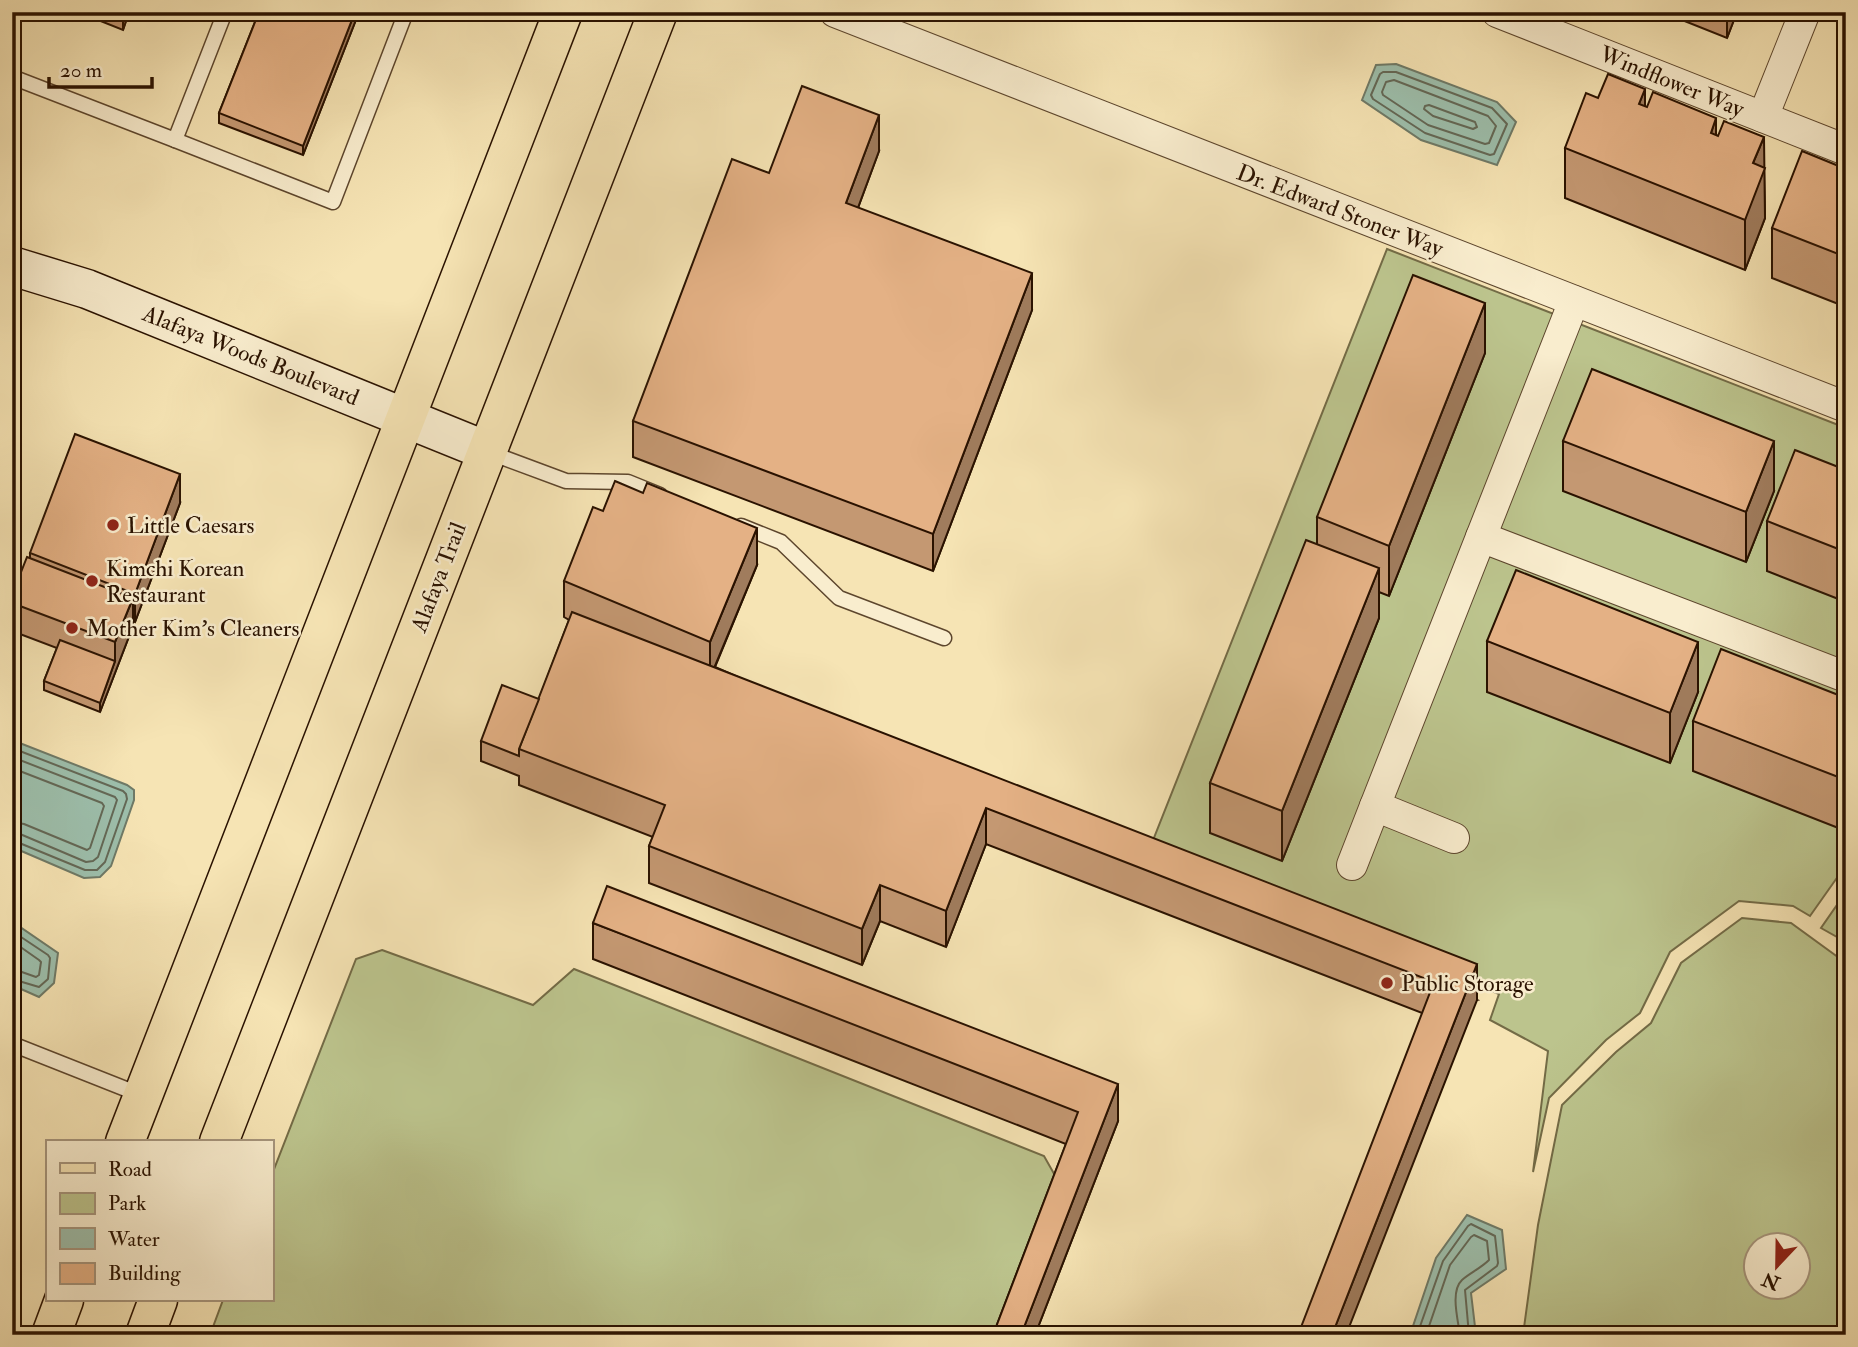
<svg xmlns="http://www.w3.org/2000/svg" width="1858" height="1347" font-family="'IM FELL Double Pica',serif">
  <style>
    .green { fill: #bcc48d; stroke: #736b46; stroke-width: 2; fill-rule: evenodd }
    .water { fill: #9dbfac; stroke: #6f7a67; stroke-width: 2 }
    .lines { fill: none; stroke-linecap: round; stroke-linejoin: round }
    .shore { stroke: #646856; stroke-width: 2 }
    .lane-casing { stroke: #5d462d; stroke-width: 17 }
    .street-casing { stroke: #5d462d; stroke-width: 32 }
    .secondary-casing { stroke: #2a1200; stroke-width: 41 }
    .primary-casing { stroke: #2a1200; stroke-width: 41 }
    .lane { stroke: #f9edce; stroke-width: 14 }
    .street { stroke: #f9edce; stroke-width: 30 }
    .secondary { stroke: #f9edce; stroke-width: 38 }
    .primary { stroke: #f6e4b4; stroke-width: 38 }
    .wall { fill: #c49872; stroke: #2a1200; stroke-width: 2 }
    .shaded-wall { fill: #a07c5d; stroke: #2a1200; stroke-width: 2 }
    .building { fill: #e4b185; stroke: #2a1200; stroke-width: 2 }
    .poi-dot { fill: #8f2418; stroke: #f9edce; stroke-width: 2.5 }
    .labels { text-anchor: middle; stroke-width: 5; stroke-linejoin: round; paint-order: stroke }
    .street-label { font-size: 23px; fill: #2a1200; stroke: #f9edce }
    .poi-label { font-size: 23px; fill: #2a1200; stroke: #f9edce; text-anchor: start }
  </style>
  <rect width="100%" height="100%" fill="#f6e4b4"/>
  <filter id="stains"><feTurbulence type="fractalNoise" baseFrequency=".00286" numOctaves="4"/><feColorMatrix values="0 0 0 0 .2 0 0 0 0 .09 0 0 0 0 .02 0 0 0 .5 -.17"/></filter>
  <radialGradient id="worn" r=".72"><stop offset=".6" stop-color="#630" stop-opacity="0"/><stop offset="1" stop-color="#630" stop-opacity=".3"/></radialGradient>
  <!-- green -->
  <g class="green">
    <polygon points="1387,249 1846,428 1846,865 1810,916 1793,906 1739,901 1670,952 1640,1013 1606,1040 1549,1098 1533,1172 1548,1051 1490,1020 1499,994 1148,853"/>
    <polygon points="1846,892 1846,942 1821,928"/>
    <path d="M1742,918L1791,923L1846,963V1335H1523L1538,1225L1562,1105L1616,1052L1651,1023L1681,963ZM1756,1246H1798V1288H1756Z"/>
    <polygon points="382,950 533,1005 574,969 1044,1156 1057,1179 995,1335 210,1335 223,1300 271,1300 271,1177 356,959"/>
  </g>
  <!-- water -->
  <g class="water">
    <polygon points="1396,64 1497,102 1516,122 1497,165 1421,140 1362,100 1376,65"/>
    <polygon points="12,740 127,785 134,790 134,800 111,866 100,877 84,878 12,847"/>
    <polygon points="12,924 20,927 58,953 54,983 39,997 12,985"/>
    <polygon points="1467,1215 1502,1230 1506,1269 1471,1293 1476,1335 1410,1335 1436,1258"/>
  </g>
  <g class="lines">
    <!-- shore -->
    <g class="shore">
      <polygon points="1383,72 1396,72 1492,108 1507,124 1494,154 1490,155 1425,133 1373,99 1371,95 1380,74"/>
      <polygon points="1394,80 1488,116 1496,126 1489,143 1485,144 1428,125 1383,95 1382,92 1386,82"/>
      <polygon points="1429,105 1475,122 1477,127 1473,129 1433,116 1424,109 1425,106"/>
      <polyline points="12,748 123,791 126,794 127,799 105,862 97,870 85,870 17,842 12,841"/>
      <polyline points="12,757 115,797 117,800 98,857 93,861 86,862 20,834 12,833"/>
      <polyline points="12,768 102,803 104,806 90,848 87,850 24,824 12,822"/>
      <polyline points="12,931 48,955 50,958 48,979 39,987 12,979"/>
      <polyline points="12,941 39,960 41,962 39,975 36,977 19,971 12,970"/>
      <polyline points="1417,1335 1443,1261 1468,1226 1471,1224 1495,1236 1498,1263 1497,1266 1465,1290 1469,1335"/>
      <path d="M1426,1335L1450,1265L1471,1237L1474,1235L1487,1241L1489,1260C1481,1268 1470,1273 1462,1280C1450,1291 1458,1320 1460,1335"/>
    </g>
    <!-- lane casing -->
    <g class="lane-casing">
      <g id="lane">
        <polyline points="12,77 175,140 225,12"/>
        <polyline points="175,140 333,202 406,12"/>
        <polyline points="488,452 566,481 628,482 660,495"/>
        <polyline points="741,526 781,542 839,598 944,638"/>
        <polyline points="12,1044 141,1095"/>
      </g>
    </g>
    <!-- street casing -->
    <g class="street-casing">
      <g id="street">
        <polyline points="835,12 1846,407"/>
        <polyline points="1497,12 1846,150"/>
        <polyline points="1763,117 1805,12"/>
        <polyline points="1481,537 1846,677"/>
        <polyline points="1454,838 1375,806 1574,301"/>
        <polyline points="1352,865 1375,806"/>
      </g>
    </g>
    <!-- secondary casing -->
    <g class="secondary-casing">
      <polyline id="secondary" points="12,266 87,289 487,451"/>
    </g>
    <!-- primary casing -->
    <g class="primary-casing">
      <g id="primary">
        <polyline points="125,1142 563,12"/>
        <polyline points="219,1142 658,12"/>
        <polyline points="51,1335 64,1300"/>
        <polyline points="145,1335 158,1300"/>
      </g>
    </g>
    <!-- lane -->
    <use href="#lane" class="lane"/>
    <!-- street -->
    <use href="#street" class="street"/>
    <!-- secondary -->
    <use href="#secondary" class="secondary"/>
    <!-- primary -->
    <use href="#primary" class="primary"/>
  </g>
  <!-- wall -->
  <g class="wall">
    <polygon points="78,12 129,12 123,30"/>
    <polygon points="259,12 359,12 303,155 219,123 219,113"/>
    <polygon points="1662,12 1737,12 1727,38"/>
    <polygon points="1598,98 1645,107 1716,135 1764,168 1765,218 1745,270 1565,198 1565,148"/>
    <polygon points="879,151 858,208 1032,310 933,571 633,457 633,421 769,173"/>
    <polygon points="1846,169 1846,307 1772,278 1772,228"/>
    <polygon points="1485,353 1389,596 1379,592 1379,618 1282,861 1210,833 1210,783 1317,544 1317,517"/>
    <polygon points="1563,441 1774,491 1746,562 1563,491"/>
    <polygon points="1846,470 1846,602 1767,571 1767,521"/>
    <polygon points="180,503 135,622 133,621 133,626 100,712 44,690 44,681 57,648 12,631 12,595 30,558 30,553"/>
    <polygon points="757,565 715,667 1477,1000 1422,1013 986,844 946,947 880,921 862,965 649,883 649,846 653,837 519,785 519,776 481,761 481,741 539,699 569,620 564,617 564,581"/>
    <polygon points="1487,641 1698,692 1670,763 1487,692"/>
    <polygon points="1846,698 1846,831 1693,771 1693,721"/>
    <polygon points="593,923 1118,1121 1035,1335 993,1335 1066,1144 593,959"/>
  </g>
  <!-- shaded-wall -->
  <g class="shaded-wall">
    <polygon points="123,12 129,12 123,30"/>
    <polygon points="355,12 359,12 303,155 303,146"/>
    <polygon points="1727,12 1737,12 1727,38"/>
    <polygon points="1645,89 1645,140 1639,104"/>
    <polygon points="879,115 879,151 846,240 846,203"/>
    <polygon points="1716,118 1716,168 1711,133"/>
    <polygon points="1764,137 1765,218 1745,270 1745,220 1753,163"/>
    <polygon points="1032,273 1032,310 933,571 933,534"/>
    <polygon points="1485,303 1485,353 1389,596 1389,546"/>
    <polygon points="1774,441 1774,491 1746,562 1746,512"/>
    <polygon points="180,474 180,503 135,622 135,594"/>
    <polygon points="757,528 757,565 710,678 710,642"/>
    <polygon points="1379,568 1379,618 1282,861 1282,811"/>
    <polygon points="133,598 133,626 100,712 100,703 115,661 115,642"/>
    <polygon points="1698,642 1698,692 1670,763 1670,713"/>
    <polygon points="986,808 986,844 946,947 946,911"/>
    <polygon points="880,885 880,921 862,965 862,929"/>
    <polygon points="1477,964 1477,1000 1346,1335 1332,1335"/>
    <polygon points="1118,1084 1118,1121 1035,1335 1021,1335"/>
  </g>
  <!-- building -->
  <g class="building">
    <polygon points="259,12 355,12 303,146 219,113"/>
    <polygon points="1608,74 1645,89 1639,104 1647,107 1653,92 1716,118 1711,133 1718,136 1724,121 1764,137 1753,163 1765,168 1745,220 1565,148 1586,93 1598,98"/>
    <polygon points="802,86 879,115 846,203 1032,273 933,534 633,421 732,159 769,173"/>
    <polygon points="1802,151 1846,169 1846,257 1772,228"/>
    <polygon points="1413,275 1485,303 1389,546 1317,517"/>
    <polygon points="1592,369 1774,441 1746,512 1563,441"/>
    <polygon points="75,434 180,474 135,594 30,553"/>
    <polygon points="1795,450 1846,470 1846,552 1767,521"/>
    <polygon points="615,481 643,493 647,483 757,528 710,642 564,581 593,507 603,511"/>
    <polygon points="1306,540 1379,568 1282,811 1210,783"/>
    <polygon points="27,557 133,598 115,642 12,603 12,595"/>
    <polygon points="1516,570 1698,642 1670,713 1487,641"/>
    <polygon points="572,612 1477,964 1332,1335 1298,1335 1434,982 986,808 946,911 880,885 862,929 649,846 665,805 519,749"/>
    <polygon points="60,640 115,661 100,703 44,681"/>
    <polygon points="1721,649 1846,698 1846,780 1693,721"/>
    <polygon points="502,685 539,699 519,749 519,756 481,741"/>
    <polygon points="607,886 1118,1084 1021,1335 993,1335 1078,1112 593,923"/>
  </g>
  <!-- markers -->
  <g class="poi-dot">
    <circle cx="113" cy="525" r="7"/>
    <circle cx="92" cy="581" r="7"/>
    <circle cx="72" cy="628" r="7"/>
    <circle cx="1387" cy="983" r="7"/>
  </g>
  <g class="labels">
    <!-- street labels -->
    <g class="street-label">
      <text transform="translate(1672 81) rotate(22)" y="8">Windflower Way</text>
      <text transform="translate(1340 210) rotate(21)" y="8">Dr. Edward Stoner Way</text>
      <text transform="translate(251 355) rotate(22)" y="8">Alafaya Woods Boulevard</text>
      <text transform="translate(438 577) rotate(-69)" y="8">Alafaya Trail</text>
    </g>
    <!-- poi labels -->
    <g class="poi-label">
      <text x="127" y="533">Little Caesars</text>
      <text x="106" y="576">Kimchi Korean<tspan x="106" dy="26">Restaurant</tspan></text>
      <text x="86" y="636">Mother Kim's Cleaners</text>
      <text x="1401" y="991">Public Storage</text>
    </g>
  </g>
  <!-- margin -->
  <rect width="1858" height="1347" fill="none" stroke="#f6e4b4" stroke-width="42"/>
  <rect x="14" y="14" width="1830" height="1319" fill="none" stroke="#2a1200" stroke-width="3.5"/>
  <rect x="21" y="21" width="1816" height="1305" fill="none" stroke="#2a1200" stroke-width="2"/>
  <!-- legend -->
  <rect x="46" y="1140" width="228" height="161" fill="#f9edce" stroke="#a6957c" stroke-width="2"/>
  <rect x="60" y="1163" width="35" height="10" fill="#f6e4b4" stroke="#a6957c" stroke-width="2"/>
  <text x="108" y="1176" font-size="21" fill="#2a1200">Road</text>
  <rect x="60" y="1193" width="35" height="21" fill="#bcc48d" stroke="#a6957c" stroke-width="2"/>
  <text x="108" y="1210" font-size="21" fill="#2a1200">Park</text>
  <rect x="60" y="1228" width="35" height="21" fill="#9dbfac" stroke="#a6957c" stroke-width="2"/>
  <text x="108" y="1246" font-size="21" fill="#2a1200">Water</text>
  <rect x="60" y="1263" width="35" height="21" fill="#e4b185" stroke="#a6957c" stroke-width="2"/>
  <text x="108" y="1280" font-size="21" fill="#2a1200">Building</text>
  <!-- north arrow -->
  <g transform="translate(1777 1266) rotate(202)"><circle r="33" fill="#f9edce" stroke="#a6957c" stroke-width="2"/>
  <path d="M0-5L12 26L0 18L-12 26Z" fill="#8f2418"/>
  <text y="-10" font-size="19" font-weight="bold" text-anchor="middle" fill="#2a1200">N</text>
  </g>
  <!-- scale -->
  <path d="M49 77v10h103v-10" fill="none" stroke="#2a1200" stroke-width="3.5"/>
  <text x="60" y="77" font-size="21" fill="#2a1200" stroke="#f9edce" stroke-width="5" paint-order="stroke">20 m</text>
  <rect width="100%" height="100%" filter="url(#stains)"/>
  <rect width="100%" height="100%" fill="url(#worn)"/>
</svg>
